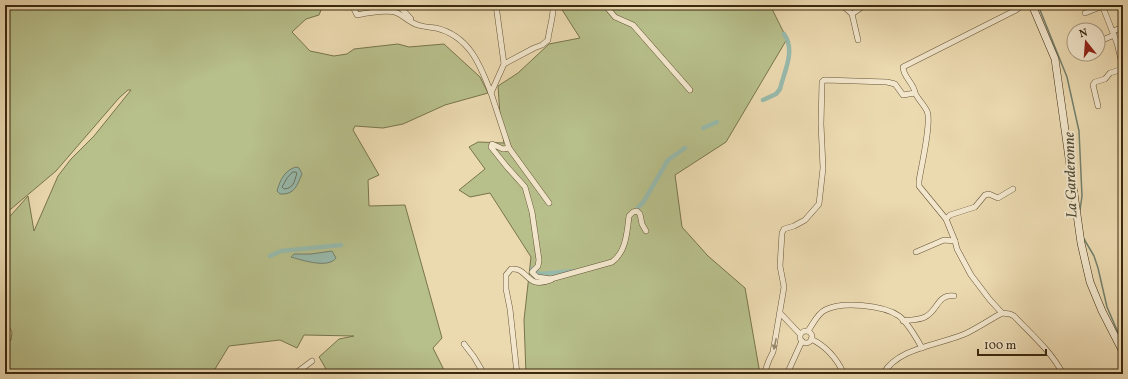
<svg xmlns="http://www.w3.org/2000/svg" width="1128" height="379" font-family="Vollkorn,serif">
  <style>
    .green { fill: #b7bf8b; stroke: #78744c }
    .water { fill: #98baac; stroke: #72806d }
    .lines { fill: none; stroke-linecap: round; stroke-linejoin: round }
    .shore { stroke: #69725d; stroke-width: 1 }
    .stream { stroke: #72806d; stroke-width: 1.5 }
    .canal { stroke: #98baac; stroke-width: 4.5 }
    .minor-casing { stroke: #665536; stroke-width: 6 }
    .secondary-casing { stroke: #3a290e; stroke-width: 8 }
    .minor { stroke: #f2e6cc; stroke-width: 5 }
    .secondary { stroke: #f2e6cc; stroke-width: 7 }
    .oneway { fill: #96886d }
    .labels { text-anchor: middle; stroke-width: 4; stroke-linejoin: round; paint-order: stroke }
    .water-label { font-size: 15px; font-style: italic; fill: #524d36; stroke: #f2e6cc }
  </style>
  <rect width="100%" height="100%" fill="#ebd9b0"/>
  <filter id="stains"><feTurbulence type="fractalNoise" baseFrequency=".005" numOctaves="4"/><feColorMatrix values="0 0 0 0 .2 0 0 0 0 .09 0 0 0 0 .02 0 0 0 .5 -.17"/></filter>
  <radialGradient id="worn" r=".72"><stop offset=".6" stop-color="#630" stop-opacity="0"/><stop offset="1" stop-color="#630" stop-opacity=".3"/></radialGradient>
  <!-- green -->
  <g class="green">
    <polygon points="5,5 323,5 319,15 306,19 292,32 310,51 334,56 347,54 354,49 398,44 409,47 444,44 480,77 488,93 445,105 403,124 383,128 355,126 353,130 379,175 368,180 369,206 405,205 442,338 433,348 446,374 329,374 319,357 339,339 354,336 304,335 297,348 280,340 229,346 212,374 5,374 5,339 11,340 12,332 5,319 5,222 28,196 34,231 58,176 71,159 94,136 131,90 128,90 119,98 56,171 5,214"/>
    <polygon points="559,5 770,5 787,39 726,142 675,175 682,227 708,256 745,288 760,374 526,374 524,320 531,257 490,193 470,197 459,190 485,169 469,147 478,142 504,143 500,115 498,86 518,73 549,44 580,38"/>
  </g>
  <!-- water -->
  <g class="water">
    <path d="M296,167L299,168L302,174C297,185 295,195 280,194L277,191C280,180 285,170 296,167Z"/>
    <path d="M332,251L336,258C328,269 302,260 291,257L294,254H311Z"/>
  </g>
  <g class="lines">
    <!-- shore -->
    <path class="shore" d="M293,172H296L297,173C294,182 294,188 284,189L282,187L287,178Z"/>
    <!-- stream -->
    <g class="stream">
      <polyline points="1038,5 1067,77 1079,131 1082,196 1080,210"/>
      <polyline points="1084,239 1094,256 1098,268 1107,307 1123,344"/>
    </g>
    <!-- canal -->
    <g class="canal">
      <polyline points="756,5 759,9"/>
      <path d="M763,100L776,94L780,89C784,72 796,50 784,34"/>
      <polyline points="703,128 717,122"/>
      <polyline points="637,209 644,201 668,160 685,148"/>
      <polyline points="270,256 281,251 341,245"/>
      <polyline points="532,269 540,274 573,271"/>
    </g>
    <!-- minor casing -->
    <g class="minor-casing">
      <g id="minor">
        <path d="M352,5L357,15C367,13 388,9 397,13C404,16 410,23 418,25C424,27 430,27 436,28C469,36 480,64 491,93"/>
        <polyline points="400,5 402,9 411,19"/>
        <path d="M496,5L504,64L491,93L509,148L503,149L492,144L491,147L507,167L525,187L532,212L539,260L538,266L532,272L537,277L551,279V280C525,290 529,267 511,269L506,275V289L510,309L517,374"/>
        <polyline points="605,5 615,17 633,25 690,90"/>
        <polyline points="842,5 852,14 865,5"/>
        <polyline points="1102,5 1117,43 1123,68"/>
        <polyline points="1085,13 1103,6"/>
        <polyline points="852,14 858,40"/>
        <polyline points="1113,31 1123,27"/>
        <polyline points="1098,42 1114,35"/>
        <path d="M504,64L534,48L542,45L548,40C549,29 554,16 553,5"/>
        <path d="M915,93C918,99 924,105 927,111C932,122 921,167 919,181V186L946,219L955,241L957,249L971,275L990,300L1002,313L1010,314L1014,316C1032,335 1051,351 1063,374"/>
        <polyline points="1098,106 1093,85 1095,82 1105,79 1110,73 1123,69"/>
        <polyline points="509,148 549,203"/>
        <polyline points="946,219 950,215 975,207 985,195 989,194 998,198 1013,189"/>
        <polyline points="916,252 944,240 955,241"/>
        <path d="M551,279L612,262C626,252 627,233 629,216L633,212L637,211L640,214L642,224L646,231"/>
        <polyline points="780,313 800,334"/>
        <path d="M903,321C910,320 919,320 925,317C938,311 937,294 954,296"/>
        <path d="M808,331C813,324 817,314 825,310C842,301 883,305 899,316C907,322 917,339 922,348"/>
        <circle cx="806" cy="337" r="6"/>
        <path d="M811,339C826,346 837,359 844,374"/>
        <polyline points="464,344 474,357 484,374"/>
        <polyline points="297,374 296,373 312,361"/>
        <path d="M764,374L769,360L773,352L784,287L780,266L782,233L784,229L794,226L805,220L819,204L823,168L821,124L822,82L824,80L887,82L895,84L903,95L915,93C914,83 903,77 903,67L1016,10L1023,5"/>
        <polyline points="787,374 802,341"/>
        <path d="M883,374C898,347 941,345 967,333C979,327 991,319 1002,313"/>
      </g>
    </g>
    <!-- secondary casing -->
    <g class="secondary-casing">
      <polyline id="secondary" points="1032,5 1055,59 1081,243 1090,282 1102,311 1123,352"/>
    </g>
    <!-- minor -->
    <use href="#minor" class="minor"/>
    <!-- secondary -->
    <use href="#secondary" class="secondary"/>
  </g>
  <!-- one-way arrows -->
  <defs><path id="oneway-solid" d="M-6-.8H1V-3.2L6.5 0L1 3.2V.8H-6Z"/></defs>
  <use class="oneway" href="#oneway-solid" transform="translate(775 344) rotate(102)"/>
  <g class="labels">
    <!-- water labels -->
    <g class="water-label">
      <text transform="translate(1070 175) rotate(-92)" y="5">La Garderonne</text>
    </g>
  </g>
  <!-- margin -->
  <rect width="1128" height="379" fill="none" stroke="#ebd9b0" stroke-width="20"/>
  <rect x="6" y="6" width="1116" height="367" fill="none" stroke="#3a290e" stroke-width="2"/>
  <rect x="10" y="10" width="1108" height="359" fill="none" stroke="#3a290e"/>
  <!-- north arrow -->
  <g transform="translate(1086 42) rotate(343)"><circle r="19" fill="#f2e6cc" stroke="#a89a80"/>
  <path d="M0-3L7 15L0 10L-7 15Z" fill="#8f2418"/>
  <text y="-6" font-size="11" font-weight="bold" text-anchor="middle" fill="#3a290e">N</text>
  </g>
  <!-- scale -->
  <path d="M978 349v6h68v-6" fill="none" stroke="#3a290e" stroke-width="2"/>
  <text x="984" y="349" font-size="12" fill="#3a290e" stroke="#f2e6cc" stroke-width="3" paint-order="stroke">100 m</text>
  <rect width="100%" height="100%" filter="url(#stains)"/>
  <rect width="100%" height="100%" fill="url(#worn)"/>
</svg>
